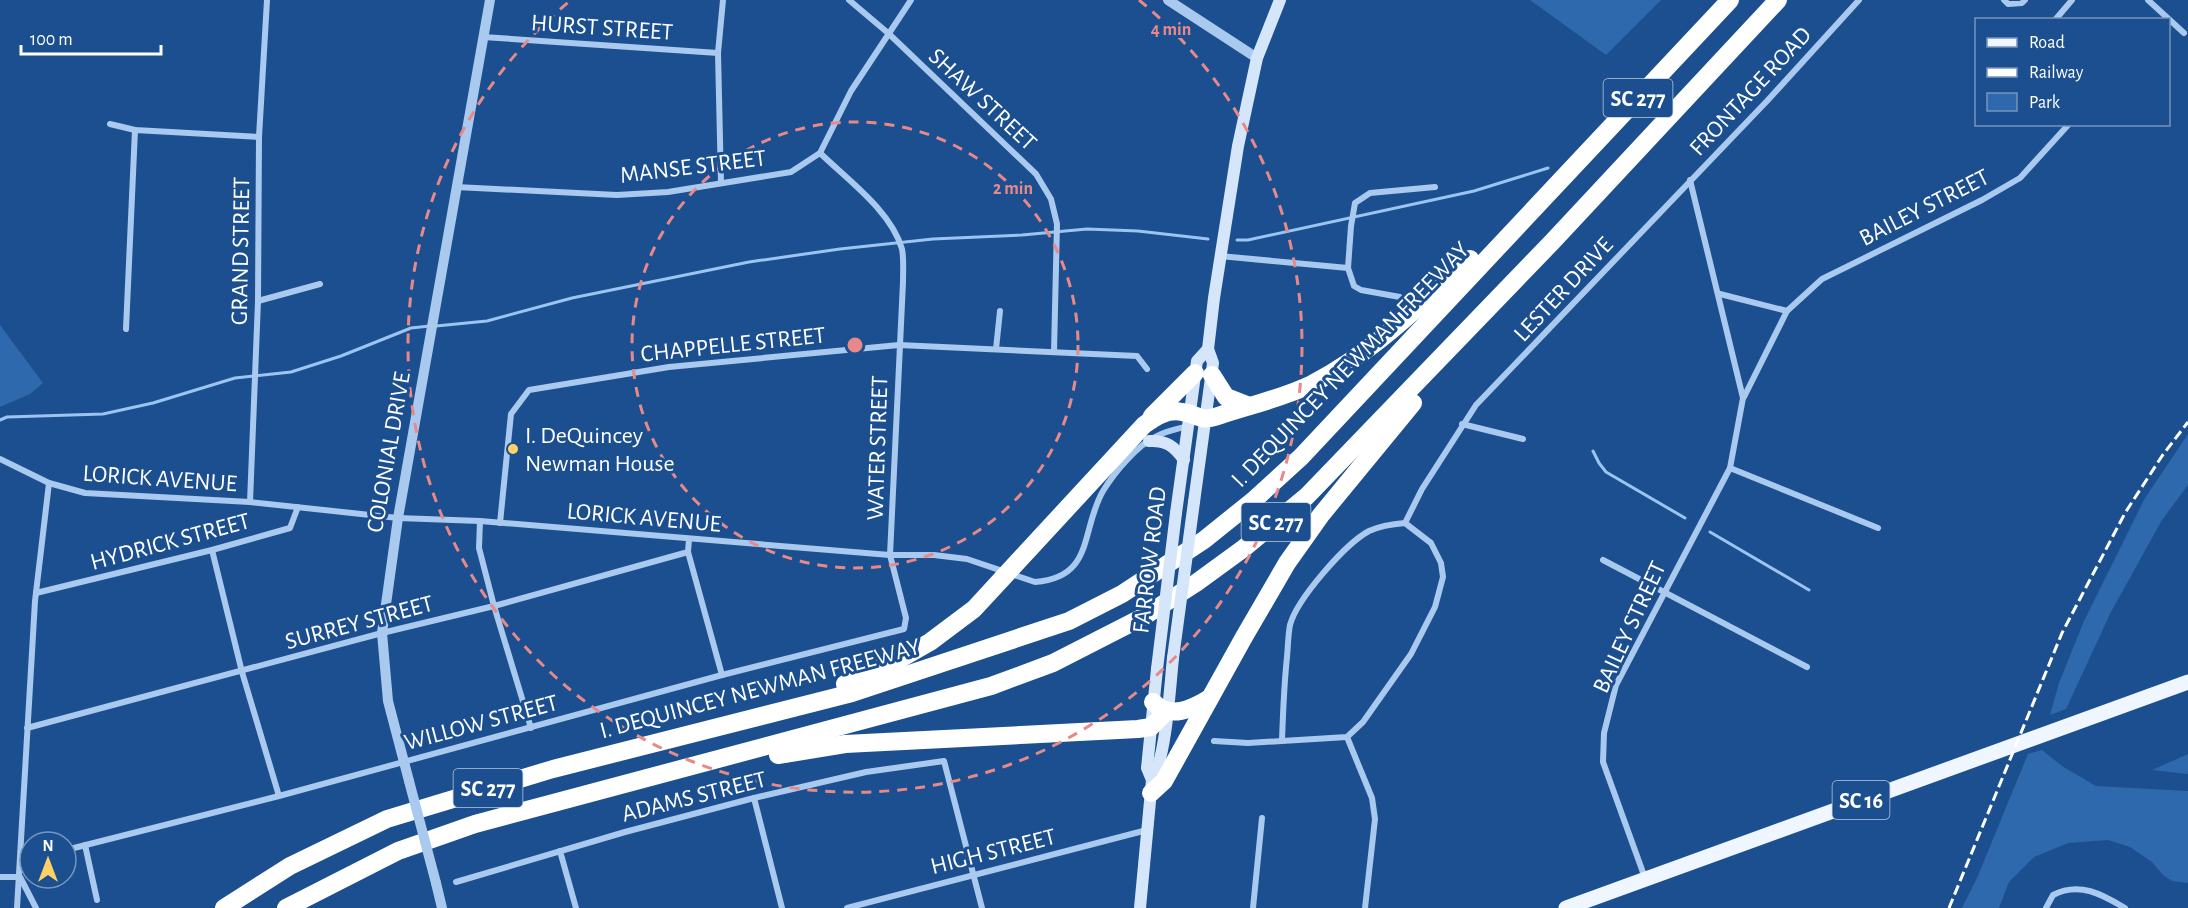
<svg xmlns="http://www.w3.org/2000/svg" width="2188" height="908" font-family="'Alegreya Sans',sans-serif">
  <style>
    .green { fill: #2e69ad }
    .lines { fill: none; stroke-linecap: round; stroke-linejoin: round }
    .stream { stroke: #9cc4f0; stroke-width: 3 }
    .minor { stroke: #a9c9ee; stroke-width: 6 }
    .tertiary { stroke: #a9c9ee; stroke-width: 10 }
    .secondary { stroke: #d6e6fa; stroke-width: 12 }
    .primary { stroke: #f0f6ff; stroke-width: 15 }
    .motorway { stroke: #fff; stroke-width: 18 }
    .rail { stroke: #fff; stroke-width: 3; stroke-dasharray: 10 4.5; stroke-linecap: butt }
    .tertiary-bridge { stroke: #a9c9ee; stroke-width: 10 }
    .secondary-bridge { stroke: #d6e6fa; stroke-width: 12 }
    .ring { fill: none; stroke: #e88989; stroke-width: 3; stroke-dasharray: 10 8 }
    .poi-dot { fill: #ffd166; stroke: #1b4f8f; stroke-width: 2 }
    .labels { text-anchor: middle; stroke-width: 6; stroke-linejoin: round; paint-order: stroke }
    .shield { fill: #1b4f8f; stroke: #bbcadd; stroke-width: 1.5 }
    .shield-label { font-size: 22px; font-weight: bold; fill: #fff }
    .street-label { font-size: 24px; fill: #fff; stroke: #1b4f8f }
    .poi-label { font-size: 24px; fill: #fff; stroke: #1b4f8f; text-anchor: start }
    .centre { fill: #e88989; stroke: #1b4f8f; stroke-width: 3 }
    .ring-label { font-size: 18px; text-anchor: middle; font-weight: bold; fill: #e88989; stroke: #1b4f8f; stroke-width: 6; stroke-linejoin: round; paint-order: stroke }
  </style>
  <rect width="100%" height="100%" fill="#1b4f8f"/>
  <!-- green -->
  <g class="green">
    <polygon points="1530,0 1661,0 1606,55"/>
    <polygon points="0,325 43,383 30,394 0,407"/>
    <polygon points="2188,434 2188,485 2162,520 2111,612 2066,709 2050,715 2059,683 2084,621 2145,498"/>
    <polygon points="2042,750 2062,766 2096,786 2188,791 2188,883 2172,881 2163,875 2152,862 2130,847 2108,840 2068,843 2034,857 2009,882 1999,908 1962,908 1977,878 2028,754"/>
    <polygon points="2188,754 2188,774 2152,770"/>
  </g>
  <g class="lines">
    <!-- stream -->
    <g class="stream">
      <polyline points="1237,240 1248,240 1474,191 1548,168"/>
      <polyline points="436,326 487,321 572,298 749,262 840,249 933,239 1022,235 1087,229 1138,231 1208,239"/>
      <polyline points="0,420 7,417 103,414 153,403 235,378 291,372 341,356 411,328 430,326"/>
      <polyline points="1593,451 1599,463 1606,472 1685,518"/>
      <polyline points="1710,532 1809,590"/>
    </g>
    <!-- minor -->
    <g class="minor">
      <polyline points="849,0 888,33 1036,174 1051,199 1057,224 1054,352"/>
      <polyline points="2004,0 2008,4 2022,3 2025,0"/>
      <polyline points="2148,0 2184,33"/>
      <polyline points="2055,20 2072,0"/>
      <polyline points="483,37 718,53"/>
      <polyline points="110,124 135,130 259,137"/>
      <polyline points="820,153 851,91 911,0"/>
      <polyline points="721,183 718,53 723,0"/>
      <polyline points="456,187 617,195 668,192 791,172 820,153"/>
      <polyline points="1220,256 1348,268 1354,286 1361,290 1400,297"/>
      <polyline points="1348,268 1351,226 1355,203 1370,193 1435,187"/>
      <polyline points="1720,294 1787,311"/>
      <polyline points="258,301 320,284"/>
      <polyline points="126,329 135,130"/>
      <polyline points="996,349 1000,311"/>
      <polyline points="1744,397 1787,311 1822,279 1982,200 2020,178 2069,124"/>
      <polyline points="1462,424 1523,439"/>
      <path d="M0,459L49,483L85,493L250,502L398,518L480,521L890,555H934L967,559L1035,582C1095,577 1080,531 1103,491C1114,473 1137,445 1157,436C1166,431 1178,429 1188,426"/>
      <polyline points="1730,468 1878,528"/>
      <polyline points="250,502 258,301 259,137 267,0"/>
      <polyline points="480,521 479,548 494,606 531,728"/>
      <polyline points="500,523 511,414 529,390 669,367 899,345 1137,356 1147,369"/>
      <polyline points="1405,523 1422,489 1476,405 1767,101 1859,0"/>
      <polyline points="212,550 242,672 279,796"/>
      <polyline points="688,552 722,675"/>
      <polyline points="1603,560 1807,667"/>
      <polyline points="36,593 212,550 290,528 298,507"/>
      <polyline points="27,728 382,633 494,606 688,552 689,539"/>
      <polyline points="1347,737 1372,798 1375,819 1365,908"/>
      <path d="M1214,741L1248,743L1347,737L1363,722L1411,654L1435,607L1443,577L1441,563L1431,543L1405,523C1393,524 1380,526 1369,531C1345,544 1297,599 1290,625C1288,635 1288,647 1287,657C1284,685 1283,712 1282,740"/>
      <polyline points="754,798 782,908"/>
      <polyline points="85,845 97,900"/>
      <path d="M66,850L279,796L722,675L904,629L906,618L890,555L903,282C903,271 904,259 902,249C891,211 848,180 820,153"/>
      <polyline points="560,851 576,908"/>
      <polyline points="21,862 30,860"/>
      <polyline points="0,877 20,877 36,908"/>
      <polyline points="1645,878 1603,762 1604,733 1616,685 1730,468 1743,398 1690,180"/>
      <polyline points="456,882 625,832 754,798 866,772 944,761 982,908"/>
      <polyline points="17,908 35,601 49,483"/>
      <polyline points="847,908 1147,830"/>
      <polyline points="1253,908 1262,818"/>
      <path d="M2046,908L2053,895C2080,881 2103,895 2125,908"/>
    </g>
    <!-- tertiary -->
    <g class="tertiary">
      <polyline points="1168,0 1257,58"/>
      <polyline points="409,781 388,701 382,633 398,518 490,0"/>
      <polyline points="436,883 442,908"/>
    </g>
    <!-- secondary -->
    <g class="secondary">
      <path d="M1149,441C1166,440 1174,446 1184,460"/>
      <polyline points="1194,502 1213,363 1208,349 1214,298 1238,146 1257,58 1280,0"/>
      <polyline points="1176,513 1197,361 1208,349"/>
      <path d="M1152,780C1166,759 1170,686 1173,658"/>
      <polyline points="1140,908 1152,780 1147,768 1157,669"/>
    </g>
    <!-- primary -->
    <polyline class="primary" points="1566,908 2188,682"/>
    <!-- motorway -->
    <g class="motorway">
      <polyline points="1212,375 1226,397 1249,406"/>
      <polyline points="1152,416 1195,373"/>
      <path d="M845,684L902,658L930,642L974,609L1144,425C1155,417 1167,409 1182,412C1202,415 1198,423 1221,415C1251,405 1283,398 1312,384C1372,353 1421,305 1470,259"/>
      <path d="M1153,702C1170,720 1192,709 1210,698"/>
      <polyline points="778,755 845,744 1138,729 1151,727 1166,712"/>
      <polyline points="1151,793 1164,781 1244,637 1287,563 1321,515 1413,403"/>
      <polyline points="224,908 290,866 387,819 553,769 852,693 1069,621 1122,594 1204,540 1255,499 1301,457 1730,0"/>
      <polyline points="286,908 398,851 475,824 991,686 1053,663 1143,617 1196,583 1244,548 1307,496 1553,241 1778,0"/>
    </g>
    <!-- rail -->
    <polyline class="rail" points="1949,908 2062,633 2125,513 2162,456 2188,422"/>
    <!-- tertiary-bridge -->
    <polyline class="tertiary-bridge" points="409,781 436,883"/>
    <!-- secondary-bridge -->
    <g class="secondary-bridge">
      <polyline points="1173,658 1194,502"/>
      <polyline points="1157,669 1176,513"/>
    </g>
  </g>
  <!-- distance rings -->
  <g class="ring">
    <circle cx="855" cy="345" r="223"/>
    <path d="M1139 0A447 447 0 1 1 571 0"/>
  </g>
  <!-- markers -->
  <circle class="poi-dot" cx="513" cy="449" r="6"/>
  <g class="labels">
    <!-- shield labels -->
    <g class="shield">
      <rect x="1603.5" y="79" width="69" height="38" rx="4.5"/>
      <rect x="1241.5" y="503" width="69" height="38" rx="4.5"/>
      <rect x="453.5" y="769" width="69" height="38" rx="4.5"/>
      <rect x="1832.5" y="781" width="57" height="38" rx="4.5"/>
    </g>
    <g class="shield-label">
      <text x="1638" y="106">SC 277</text>
      <text x="1276" y="530">SC 277</text>
      <text x="488" y="796">SC 277</text>
      <text x="1861" y="808">SC 16</text>
    </g>
    <!-- street labels -->
    <g class="street-label">
      <text transform="translate(602 27) rotate(4)" y="8">HURST STREET</text>
      <text transform="translate(1750 91) rotate(-47)" y="8">FRONTAGE ROAD</text>
      <text transform="translate(983 99) rotate(43)" y="8">SHAW STREET</text>
      <text transform="translate(693 166) rotate(-7)" y="8">MANSE STREET</text>
      <text transform="translate(1924 207) rotate(-27)" y="8">BAILEY STREET</text>
      <text transform="translate(240 251) rotate(-89)" y="8">GRAND STREET</text>
      <text transform="translate(1563 289) rotate(-47)" y="8">LESTER DRIVE</text>
      <text transform="translate(733 344) rotate(-6)" y="8">CHAPPELLE STREET</text>
      <text transform="translate(1350 364) rotate(-46)" y="8">I. DEQUINCEY NEWMAN FREEWAY</text>
      <text transform="translate(877 448) rotate(-88)" y="8">WATER STREET</text>
      <text transform="translate(388 452) rotate(-80)" y="8">COLONIAL DRIVE</text>
      <text transform="translate(160 478) rotate(4)" y="8">LORICK AVENUE</text>
      <text transform="translate(644 517) rotate(5)" y="8">LORICK AVENUE</text>
      <text transform="translate(170 541) rotate(-15)" y="8">HYDRICK STREET</text>
      <text transform="translate(1149 560) rotate(-83)" y="8">FARROW ROAD</text>
      <text transform="translate(359 622) rotate(-15)" y="8">SURREY STREET</text>
      <text transform="translate(1629 627) rotate(-65)" y="8">BAILEY STREET</text>
      <text transform="translate(760 688) rotate(-15)" y="8">I. DEQUINCEY NEWMAN FREEWAY</text>
      <text transform="translate(481 722) rotate(-15)" y="8">WILLOW STREET</text>
      <text transform="translate(694 796) rotate(-14)" y="8">ADAMS STREET</text>
      <text transform="translate(993 851) rotate(-14)" y="8">HIGH STREET</text>
    </g>
    <!-- poi labels -->
    <g class="poi-label">
      <text x="525" y="443">I. DeQuincey<tspan x="525" dy="28">Newman House</tspan></text>
    </g>
  </g>
  <circle cx="855" cy="345" r="9" class="centre"/>
  <g class="ring-label">
    <text x="1171" y="35">4 min</text>
    <text x="1013" y="194">2 min</text>
  </g>
  <!-- legend -->
  <rect x="1975" y="18" width="195" height="108" fill="#1b4f8f" stroke="#7695bc" stroke-width="1.5"/>
  <rect x="1987" y="38" width="30" height="9" fill="#f0f6ff" stroke="#7695bc" stroke-width="1.5"/>
  <text x="2029" y="48" font-size="18" fill="#ffffff">Road</text>
  <rect x="1987" y="68" width="30" height="9" fill="#ffffff" stroke="#7695bc" stroke-width="1.5"/>
  <text x="2029" y="78" font-size="18" fill="#ffffff">Railway</text>
  <rect x="1987" y="93" width="30" height="18" fill="#2e69ad" stroke="#7695bc" stroke-width="1.5"/>
  <text x="2029" y="108" font-size="18" fill="#ffffff">Park</text>
  <!-- north arrow -->
  <g transform="translate(48 860)"><circle r="28" fill="#1b4f8f" stroke="#7695bc" stroke-width="1.5"/>
  <path d="M0-4.5L10 22L0 15L-10 22Z" fill="#ffd166"/>
  <text y="-9" font-size="16" font-weight="bold" text-anchor="middle" fill="#ffffff">N</text>
  </g>
  <!-- scale -->
  <path d="M21 45v9h140v-9" fill="none" stroke="#ffffff" stroke-width="3"/>
  <text x="30" y="45" font-size="18" fill="#ffffff" stroke="#1b4f8f" stroke-width="4.5" paint-order="stroke">100 m</text>
</svg>
